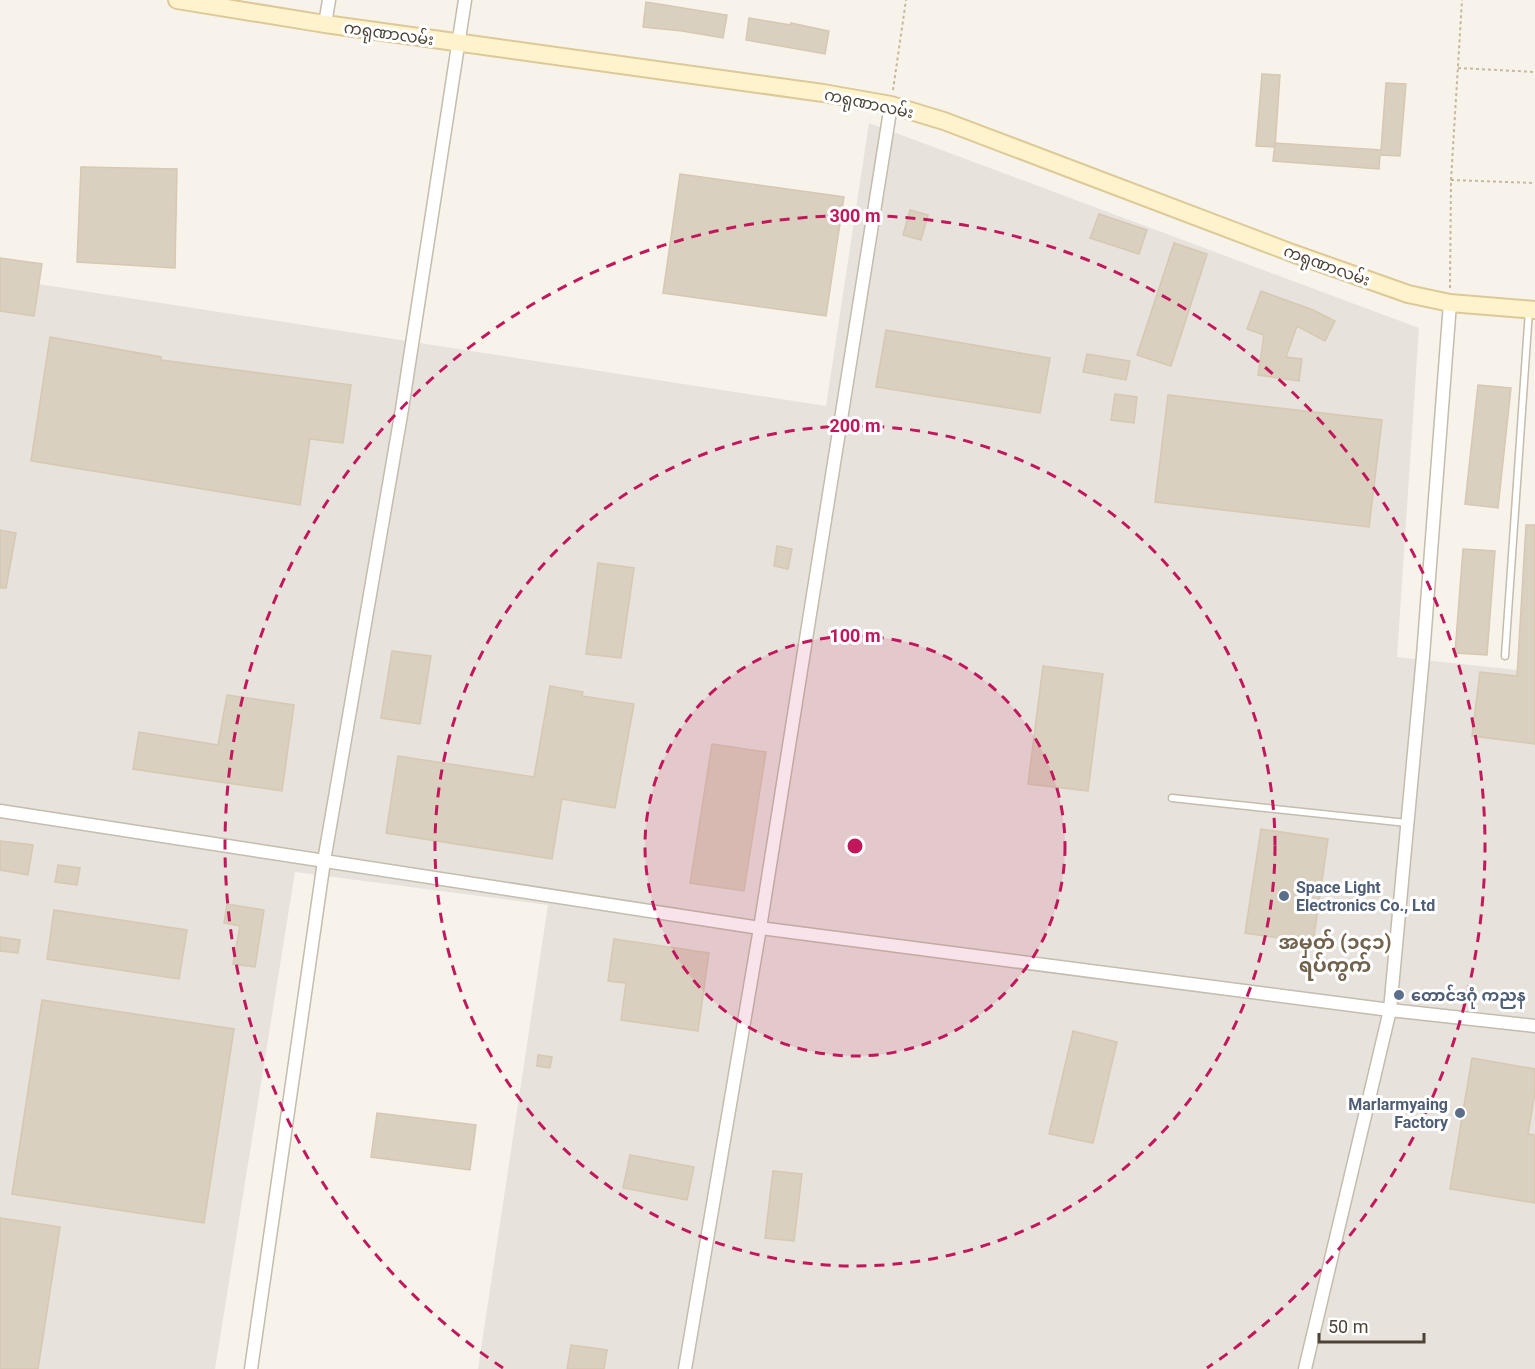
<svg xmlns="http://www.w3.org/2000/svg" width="1535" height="1369" font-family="Roboto,'Noto Sans Myanmar',sans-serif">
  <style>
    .industrial { fill: #e7e2dc }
    .building { fill: #dad0bf; stroke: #d6c8b1; stroke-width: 1.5 }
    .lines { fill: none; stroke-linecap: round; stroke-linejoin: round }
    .lane-casing { stroke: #c4bcac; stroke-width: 9 }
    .street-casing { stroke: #c4bcac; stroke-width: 15 }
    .secondary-casing { stroke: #dcc996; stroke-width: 20 }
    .path { stroke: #c8b89b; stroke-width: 2; stroke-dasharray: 3 3; stroke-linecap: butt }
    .lane { stroke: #fff; stroke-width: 6 }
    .street { stroke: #fff; stroke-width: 12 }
    .secondary { stroke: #fff3cd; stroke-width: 16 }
    .ring { fill: none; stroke: #c2185b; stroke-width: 3; stroke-dasharray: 10 8 }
    .service-dot { fill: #5c6f8a; stroke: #fff; stroke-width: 2 }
    .labels { text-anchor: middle; stroke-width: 6; stroke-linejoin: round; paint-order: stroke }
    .street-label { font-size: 16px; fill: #4d4437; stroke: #fff }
    .service-label { font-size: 16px; font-weight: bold; fill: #4e5e75; stroke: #fff; text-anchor: start }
    .quarter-label { font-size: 20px; font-weight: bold; fill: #71634d; stroke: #fff }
    .centre { fill: #c2185b; stroke: #fff; stroke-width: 3 }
    .ring-label { font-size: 18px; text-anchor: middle; font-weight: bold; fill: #c2185b; stroke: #fff; stroke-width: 6; stroke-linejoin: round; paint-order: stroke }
  </style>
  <rect width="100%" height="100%" fill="#f7f3eb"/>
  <!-- industrial -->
  <polygon class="industrial" points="869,123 1419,328 1397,657 1535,672 1535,1369 478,1369 548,905 295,872 215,1369 0,1369 0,278 826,406"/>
  <!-- building -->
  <g class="building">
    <polygon points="646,2 727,15 723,38 682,31 643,27"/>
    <polygon points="749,18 791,25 791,23 829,31 825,54 746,40"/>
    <polygon points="1262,74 1280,75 1275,147 1256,146"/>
    <polygon points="1386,83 1406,84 1400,156 1380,155 1379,169 1273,161 1275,143 1381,150"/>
    <polygon points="81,167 177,169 175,268 77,262"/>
    <polygon points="680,174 844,197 826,316 663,293"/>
    <polygon points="910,210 928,215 921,240 903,235"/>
    <polygon points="1099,214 1147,230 1139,254 1090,238"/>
    <polygon points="1174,243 1207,254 1171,366 1137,355"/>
    <polygon points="0,258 42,264 34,316 0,311"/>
    <polygon points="1261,291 1313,310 1335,321 1325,341 1297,326 1286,357 1302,359 1299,381 1258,375 1264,335 1247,329"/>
    <polygon points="886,330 1050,358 1040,413 876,387"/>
    <polygon points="50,337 161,357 161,360 351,385 343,443 310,439 300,505 31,461"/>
    <polygon points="1087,354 1130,361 1126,380 1083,372"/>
    <polygon points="1478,385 1511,388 1498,508 1465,504"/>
    <polygon points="1115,394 1137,397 1134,423 1111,420"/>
    <polygon points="1168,395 1382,420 1369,527 1155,502"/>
    <polygon points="1526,525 1535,525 1535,744 1472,736 1480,672 1517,676"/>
    <polygon points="0,530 16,533 6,588 0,588"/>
    <polygon points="777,546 792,549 788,569 774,566"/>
    <polygon points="1463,549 1495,551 1487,655 1455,653"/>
    <polygon points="598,563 634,568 621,658 586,654"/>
    <polygon points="392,651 431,656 420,724 381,718"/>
    <polygon points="1043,666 1103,674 1088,791 1028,784"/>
    <polygon points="550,686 583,692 582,696 634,704 615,808 562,799 552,859 386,833 398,756 534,777"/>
    <polygon points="227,695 294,705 282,791 133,769 139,732 218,745"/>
    <polygon points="712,744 766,752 744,891 690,883"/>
    <polygon points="1261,829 1328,839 1313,943 1245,933"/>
    <polygon points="0,841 33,845 28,875 0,870"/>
    <polygon points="58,865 80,868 77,885 55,882"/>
    <polygon points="227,904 264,910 255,967 233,964 240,926 224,923"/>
    <polygon points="54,910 187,930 179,979 47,959"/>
    <polygon points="0,937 20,940 18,953 0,951"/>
    <polygon points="614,939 709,953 698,1031 621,1020 626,983 608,981"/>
    <polygon points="42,1000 234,1029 204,1223 12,1194"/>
    <polygon points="1073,1031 1117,1042 1093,1143 1049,1134"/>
    <polygon points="538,1055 552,1057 550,1068 537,1066"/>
    <polygon points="1472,1058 1535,1069 1535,1092 1528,1134 1535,1135 1535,1203 1450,1189"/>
    <polygon points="377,1113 476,1125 470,1170 371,1157"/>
    <polygon points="630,1155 694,1167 687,1200 623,1188"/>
    <polygon points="773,1171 802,1174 794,1241 765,1238"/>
    <polygon points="0,1218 60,1227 38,1369 0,1369"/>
    <polygon points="571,1345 607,1350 604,1369 567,1369"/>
  </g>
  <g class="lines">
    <!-- lane casing -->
    <g class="lane-casing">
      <g id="lane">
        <polyline points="1505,656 1529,310"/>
        <polyline points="1172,798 1407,823"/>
      </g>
    </g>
    <!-- street casing -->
    <g class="street-casing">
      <g id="street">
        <polyline points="325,24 329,0"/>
        <polyline points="0,811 760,928 1390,1010 1535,1026"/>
        <polyline points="251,1369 324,861 402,409 465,0"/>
        <polyline points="685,1369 760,928 891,105"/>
        <polyline points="1305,1369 1390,1010 1423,656 1450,303"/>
      </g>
    </g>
    <!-- secondary casing -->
    <g class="secondary-casing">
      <polyline id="secondary" points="177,0 325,24 823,93 891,105 944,121 1292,253 1408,294 1450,303 1535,310"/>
    </g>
    <!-- path -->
    <g class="path">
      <polyline points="1458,68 1535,72"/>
      <polyline points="893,90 906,0"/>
      <polyline points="1451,180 1535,183"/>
      <polyline points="1450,288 1451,180 1462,0"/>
    </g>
    <!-- lane -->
    <use href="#lane" class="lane"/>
    <!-- street -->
    <use href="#street" class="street"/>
    <!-- secondary -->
    <use href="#secondary" class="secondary"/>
  </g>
  <!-- distance rings -->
  <circle cx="855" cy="846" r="210" fill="#c2185b" fill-opacity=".12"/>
  <g class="ring">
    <circle cx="855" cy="846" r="210"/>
    <circle cx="855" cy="846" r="420"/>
    <path d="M503 1368A630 630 0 1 1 1207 1368"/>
  </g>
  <!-- markers -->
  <g class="service-dot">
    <circle cx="1284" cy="896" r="6"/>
    <circle cx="1399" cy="995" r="6"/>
    <circle cx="1460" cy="1113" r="6"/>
  </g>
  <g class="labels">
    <!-- street labels -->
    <g class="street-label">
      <text transform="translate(389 33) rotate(8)" y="6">ကရုဏာလမ်း</text>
      <text transform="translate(869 103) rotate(12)" y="6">ကရုဏာလမ်း</text>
      <text transform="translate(1327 265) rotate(20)" y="6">ကရုဏာလမ်း</text>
    </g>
    <!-- service labels -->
    <g class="service-label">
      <text x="1296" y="893">Space Light<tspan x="1296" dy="18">Electronics Co., Ltd</tspan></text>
      <text x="1411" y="1001">တောင်ဒဂုံ ကညန</text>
      <text x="1448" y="1110" text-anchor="end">Marlarmyaing<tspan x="1448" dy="18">Factory</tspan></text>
    </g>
    <!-- quarter labels -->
    <g class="quarter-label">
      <text x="1335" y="949">အမှတ် (၁၄၁)<tspan x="1335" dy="23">ရပ်ကွက်</tspan></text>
    </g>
  </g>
  <circle cx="855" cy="846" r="9" class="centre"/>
  <g class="ring-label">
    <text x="855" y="222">300 m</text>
    <text x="855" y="432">200 m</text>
    <text x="855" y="642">100 m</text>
  </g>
  <!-- scale -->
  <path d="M1319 1333v9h105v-9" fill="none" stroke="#4d4437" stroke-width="3"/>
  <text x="1328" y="1333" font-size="18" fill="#4d4437" stroke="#ffffff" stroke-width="4.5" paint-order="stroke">50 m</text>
</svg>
